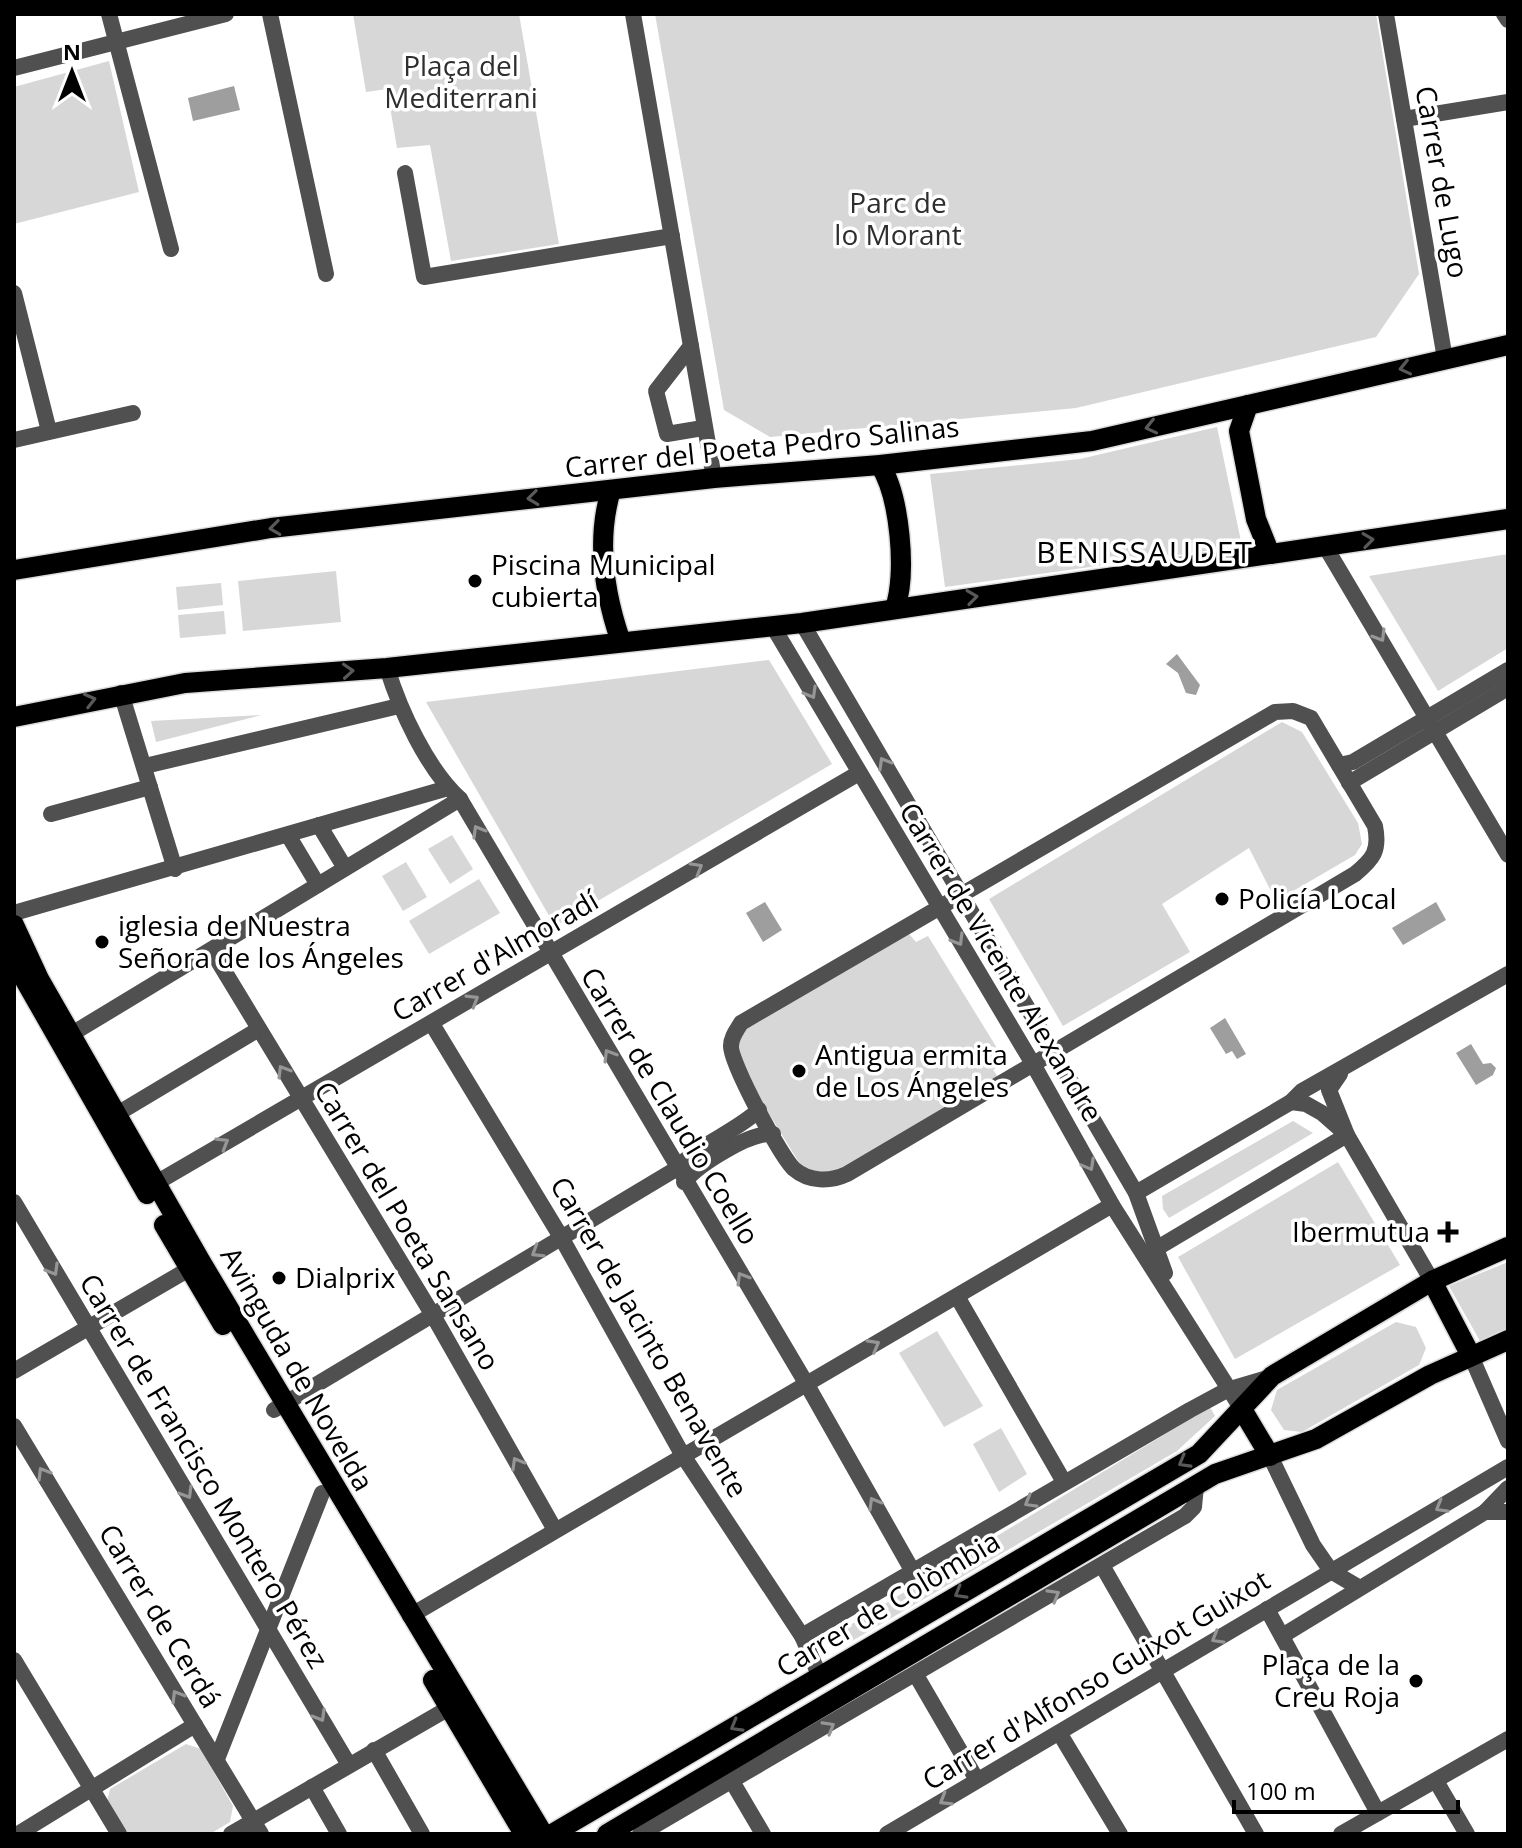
<svg xmlns="http://www.w3.org/2000/svg" width="1522" height="1848" font-family="'Open Sans',sans-serif">
  <style>
    .green { fill: #d7d7d7 }
    .water { fill: #9e9e9e }
    .lines { fill: none; stroke-linecap: round; stroke-linejoin: round }
    .major-casing { stroke: #dbdbdb; stroke-width: 23 }
    .minor { stroke: #505050; stroke-width: 16 }
    .major { stroke: #000; stroke-width: 20 }
    .oneway { stroke: #595959 }
    .oneway2 { stroke: #969696 }
    .poi-dot { fill: #000; stroke: #fff; stroke-width: 3 }
    .labels { text-anchor: middle; stroke-width: 7; stroke-linejoin: round; paint-order: stroke }
    .park-label { font-size: 28px; fill: #2e2e2e; stroke: #fff }
    .street-label { font-size: 28px; fill: #000; stroke: #fff }
    .poi-label { font-size: 28px; fill: #000; stroke: #fff; text-anchor: start }
    .neighbourhood-label { font-size: 30px; letter-spacing: 2px; fill: #000; stroke: #fff }
  </style>
  <rect width="100%" height="100%" fill="#fff"/>
  <!-- green -->
  <g class="green">
    <polygon points="353,14 519,14 559,244 451,261 430,145 397,148 387,89 366,92"/>
    <polygon points="655,14 1376,14 1419,274 1376,337 1076,408 770,437 724,410"/>
    <polygon points="109,61 139,192 14,224 14,87"/>
    <polygon points="1217,427 1242,546 945,587 930,474 1080,459"/>
    <polygon points="1508,554 1508,648 1438,691 1369,576"/>
    <polygon points="336,571 341,622 243,631 238,581"/>
    <polygon points="221,583 223,605 178,610 176,587"/>
    <polygon points="224,611 226,634 180,638 178,615"/>
    <polygon points="769,660 832,764 555,926 426,702"/>
    <polygon points="262,715 156,742 151,721"/>
    <polygon points="1282,722 1302,732 1358,823 1362,844 1355,855 1276,901 1249,848 1162,904 1190,952 1063,1026 989,899"/>
    <polygon points="452,835 473,869 450,884 428,849"/>
    <polygon points="406,862 427,897 403,911 382,876"/>
    <polygon points="479,879 500,913 429,954 409,921"/>
    <polygon points="909,934 916,942 928,936 1005,1061 993,1070 998,1077 835,1173 825,1175 803,1169 738,1063 738,1040 747,1029"/>
    <polygon points="1293,1121 1313,1133 1169,1218 1163,1209 1162,1196"/>
    <polygon points="1338,1162 1400,1265 1235,1359 1178,1257"/>
    <polygon points="1508,1262 1508,1329 1480,1341 1449,1286"/>
    <polygon points="1396,1322 1416,1327 1426,1348 1419,1365 1302,1432 1284,1430 1271,1410 1277,1390"/>
    <polygon points="937,1331 983,1406 944,1427 899,1353"/>
    <polygon points="1210,1407 1215,1416 1177,1451 852,1641 845,1628"/>
    <polygon points="1001,1428 1027,1474 999,1492 973,1444"/>
    <polygon points="186,1744 201,1749 233,1806 230,1822 210,1834 128,1834 107,1801 110,1789"/>
  </g>
  <!-- water -->
  <g class="water">
    <polygon points="234,86 240,110 193,121 188,98"/>
    <polygon points="1177,654 1200,685 1196,695 1186,693 1178,673 1166,664"/>
    <polygon points="765,902 782,930 763,942 746,913"/>
    <polygon points="1436,902 1446,920 1403,945 1392,928"/>
    <polygon points="1225,1018 1246,1054 1237,1059 1232,1051 1226,1054 1210,1028"/>
    <polygon points="1471,1044 1483,1064 1491,1063 1496,1068 1493,1075 1476,1085 1456,1053"/>
  </g>
  <g class="lines">
    <!-- major casing -->
    <g class="major-casing">
      <g id="major">
        <polyline points="1248,405 1239,431 1256,519 1270,554"/>
        <path d="M880,465C900,496 907,574 895,608"/>
        <path d="M611,490C596,540 604,593 621,642"/>
        <polyline points="14,570 271,528 714,478 880,465 1092,441 1508,345"/>
        <polyline points="14,717 185,683 387,668 802,623 1508,519"/>
        <polyline points="14,925 39,979 201,1262 543,1834"/>
        <polyline points="14,961 147,1194"/>
        <polyline points="164,1225 223,1325"/>
        <polyline points="1432,1281 1471,1356"/>
        <polyline points="1243,1411 1270,1456"/>
        <polyline points="433,1680 524,1834"/>
        <polyline points="552,1834 1199,1454 1272,1376 1432,1281 1508,1247"/>
        <polyline points="607,1834 1215,1474 1316,1439 1430,1375 1508,1340"/>
      </g>
    </g>
    <!-- minor -->
    <g class="minor">
      <polyline points="109,14 171,249"/>
      <polyline points="270,14 326,274"/>
      <polyline points="633,14 714,478"/>
      <polyline points="1386,14 1445,359"/>
      <polyline points="1504,14 1508,20"/>
      <polyline points="14,68 226,14"/>
      <polyline points="1404,119 1508,102"/>
      <polyline points="405,173 424,277 672,236"/>
      <polyline points="14,293 49,431"/>
      <polyline points="691,346 656,391 667,434 703,428"/>
      <polyline points="14,440 133,413"/>
      <polyline points="1325,546 1508,855"/>
      <polyline points="802,623 1136,1193 1165,1273"/>
      <polyline points="772,625 1033,1064 1112,1205 1243,1411"/>
      <path d="M387,668C400,710 427,769 460,799L806,1383L912,1570"/>
      <polyline points="121,693 175,869"/>
      <path d="M1293,711L1311,718L1375,826C1380,851 1373,859 1355,874L847,1174C830,1182 809,1182 794,1169C781,1157 730,1062 731,1046C731,1037 737,1030 741,1023L1275,712Z"/>
      <polyline points="1339,765 1353,762 1508,670"/>
      <polyline points="145,766 399,706"/>
      <polyline points="1349,783 1508,688"/>
      <polyline points="51,814 150,787"/>
      <polyline points="319,825 345,868"/>
      <polyline points="288,835 318,885"/>
      <polyline points="14,913 448,788"/>
      <polyline points="212,951 434,1317 555,1530"/>
      <polyline points="432,1024 561,1237 682,1454 802,1636 820,1677"/>
      <polyline points="70,1035 460,799"/>
      <polyline points="1291,1102 1306,1104 1322,1113 1347,1135 1432,1281"/>
      <polyline points="117,1114 259,1029"/>
      <path d="M684,1182C699,1164 750,1132 773,1134"/>
      <polyline points="156,1183 859,773"/>
      <polyline points="1136,1193 1291,1102 1302,1091 1508,974"/>
      <polyline points="14,1202 349,1765"/>
      <polyline points="1154,1250 1347,1135 1329,1090 1340,1074"/>
      <polyline points="958,1298 1064,1482"/>
      <polyline points="1471,1356 1508,1441"/>
      <polyline points="14,1371 189,1269"/>
      <path d="M274,1410L676,1169C699,1144 734,1133 759,1110"/>
      <polyline points="14,1426 261,1834"/>
      <polyline points="1270,1456 1313,1545 1331,1571 1358,1587"/>
      <polyline points="1485,1512 1508,1488"/>
      <polyline points="1103,1567 1256,1834"/>
      <polyline points="1267,1609 1378,1813"/>
      <polyline points="410,1616 1112,1205"/>
      <polyline points="802,1636 1190,1410 1227,1390 1271,1377"/>
      <polyline points="1282,1636 1485,1512 1508,1512"/>
      <polyline points="14,1660 119,1834"/>
      <polyline points="916,1675 977,1780"/>
      <polyline points="1060,1734 1120,1834"/>
      <polyline points="374,1750 422,1834"/>
      <polyline points="217,1759 322,1493"/>
      <polyline points="1436,1781 1467,1834"/>
      <polyline points="733,1783 763,1834"/>
      <polyline points="312,1787 339,1834"/>
      <polyline points="18,1834 195,1725"/>
      <polyline points="231,1834 449,1708"/>
      <polyline points="640,1834 1185,1516 1194,1507 1196,1486"/>
      <polyline points="887,1834 1508,1467"/>
      <polyline points="1341,1834 1508,1739"/>
    </g>
    <!-- major -->
    <use href="#major" class="major"/>
  </g>
  <!-- one-way arrows -->
  <defs><path id="oneway-chevron" d="M-2-3.5L2.5 0L-2 3.5" fill="none" stroke-width="1.6" stroke-linecap="round" stroke-linejoin="round" transform="scale(2)"/></defs>
  <g class="oneway">
    <use href="#oneway-chevron" transform="translate(1405 368) rotate(167)"/>
    <use href="#oneway-chevron" transform="translate(1151 427) rotate(167)"/>
    <use href="#oneway-chevron" transform="translate(533 498) rotate(173)"/>
    <use href="#oneway-chevron" transform="translate(275 528) rotate(173)"/>
    <use href="#oneway-chevron" transform="translate(1368 540) rotate(-8)"/>
    <use href="#oneway-chevron" transform="translate(972 597) rotate(-8)"/>
    <use href="#oneway-chevron" transform="translate(348 671) rotate(-4)"/>
    <use href="#oneway-chevron" transform="translate(90 700) rotate(-14)"/>
    <use href="#oneway-chevron" transform="translate(1184 1462) rotate(150)"/>
    <use href="#oneway-chevron" transform="translate(960 1593) rotate(150)"/>
    <use href="#oneway-chevron" transform="translate(736 1726) rotate(150)"/>
  </g>
  <g class="oneway2">
    <use href="#oneway-chevron" transform="translate(1380 636) rotate(59)"/>
    <use href="#oneway-chevron" transform="translate(811 693) rotate(60)"/>
    <use href="#oneway-chevron" transform="translate(884 763) rotate(-120)"/>
    <use href="#oneway-chevron" transform="translate(478 831) rotate(-120)"/>
    <use href="#oneway-chevron" transform="translate(697 868) rotate(-30)"/>
    <use href="#oneway-chevron" transform="translate(958 940) rotate(59)"/>
    <use href="#oneway-chevron" transform="translate(473 1000) rotate(-31)"/>
    <use href="#oneway-chevron" transform="translate(609 1055) rotate(-121)"/>
    <use href="#oneway-chevron" transform="translate(283 1071) rotate(-121)"/>
    <use href="#oneway-chevron" transform="translate(223 1143) rotate(-31)"/>
    <use href="#oneway-chevron" transform="translate(1089 1165) rotate(61)"/>
    <use href="#oneway-chevron" transform="translate(537 1252) rotate(148)"/>
    <use href="#oneway-chevron" transform="translate(53 1270) rotate(60)"/>
    <use href="#oneway-chevron" transform="translate(742 1278) rotate(-121)"/>
    <use href="#oneway-chevron" transform="translate(874 1345) rotate(-29)"/>
    <use href="#oneway-chevron" transform="translate(517 1463) rotate(-120)"/>
    <use href="#oneway-chevron" transform="translate(43 1473) rotate(-121)"/>
    <use href="#oneway-chevron" transform="translate(187 1493) rotate(59)"/>
    <use href="#oneway-chevron" transform="translate(1030 1502) rotate(150)"/>
    <use href="#oneway-chevron" transform="translate(874 1503) rotate(-120)"/>
    <use href="#oneway-chevron" transform="translate(1441 1507) rotate(150)"/>
    <use href="#oneway-chevron" transform="translate(1054 1595) rotate(-30)"/>
    <use href="#oneway-chevron" transform="translate(1217 1638) rotate(150)"/>
    <use href="#oneway-chevron" transform="translate(177 1696) rotate(-121)"/>
    <use href="#oneway-chevron" transform="translate(320 1716) rotate(60)"/>
    <use href="#oneway-chevron" transform="translate(829 1727) rotate(-30)"/>
    <use href="#oneway-chevron" transform="translate(945 1800) rotate(149)"/>
  </g>
  <!-- markers -->
  <g class="poi-dot">
    <circle cx="475" cy="581" r="8"/>
    <circle cx="1222" cy="899" r="8"/>
    <circle cx="102" cy="942" r="8"/>
    <circle cx="799" cy="1071" r="8"/>
    <path d="M1444 1220h8v8h8v8h-8v8h-8v-8h-8v-8h8z"/>
    <circle cx="279" cy="1278" r="8"/>
    <circle cx="1416" cy="1681" r="8"/>
  </g>
  <g class="labels">
    <!-- park labels -->
    <g class="park-label">
      <text x="461" y="76">Plaça del<tspan x="461" dy="32">Mediterrani</tspan></text>
      <text x="898" y="213">Parc de<tspan x="898" dy="32">lo Morant</tspan></text>
    </g>
    <!-- street labels -->
    <g class="street-label">
      <text transform="translate(1442 182) rotate(80)" y="10">Carrer de Lugo</text>
      <text transform="translate(762 447) rotate(-6)" y="10">Carrer del Poeta Pedro Salinas</text>
      <text transform="translate(495 956) rotate(-30)" y="10">Carrer d'Almoradí</text>
      <text transform="translate(1001 962) rotate(59)" y="10">Carrer de Vicente Alexandre</text>
      <text transform="translate(670 1106) rotate(59)" y="10">Carrer de Claudio Coello</text>
      <text transform="translate(407 1226) rotate(59)" y="10">Carrer del Poeta Sansano</text>
      <text transform="translate(649 1337) rotate(60)" y="10">Carrer de Jacinto Benavente</text>
      <text transform="translate(297 1369) rotate(60)" y="10">Avinguda de Novelda</text>
      <text transform="translate(204 1471) rotate(59)" y="10">Carrer de Francisco Montero Pérez</text>
      <text transform="translate(888 1604) rotate(-31)" y="10">Carrer de Colòmbia</text>
      <text transform="translate(160 1616) rotate(59)" y="10">Carrer de Cerdá</text>
      <text transform="translate(1096 1680) rotate(-31)" y="10">Carrer d'Alfonso Guixot Guixot</text>
    </g>
    <!-- poi labels -->
    <g class="poi-label">
      <text x="491" y="575">Piscina Municipal<tspan x="491" dy="32">cubierta</tspan></text>
      <text x="1238" y="909">Policía Local</text>
      <text x="118" y="936">iglesia de Nuestra<tspan x="118" dy="32">Señora de los Ángeles</tspan></text>
      <text x="815" y="1065">Antigua ermita<tspan x="815" dy="32">de Los Ángeles</tspan></text>
      <text x="1430" y="1242" text-anchor="end">Ibermutua</text>
      <text x="295" y="1288">Dialprix</text>
      <text x="1400" y="1675" text-anchor="end">Plaça de la<tspan x="1400" dy="32">Creu Roja</tspan></text>
    </g>
    <!-- neighbourhood labels -->
    <g class="neighbourhood-label">
      <text x="1145" y="563">BENISSAUDET</text>
    </g>
  </g>
  <!-- border -->
  <rect width="1522" height="1848" fill="none" stroke="#000000" stroke-width="32"/>
  <!-- north arrow -->
  <g transform="translate(72 72)" stroke="#ffffff" stroke-width="6" paint-order="stroke">
  <path d="M0-6L14 30L0 20L-14 30Z" fill="#000000"/>
  <text y="-12" font-size="22" font-weight="bold" text-anchor="middle" fill="#000000">N</text>
  </g>
  <!-- scale -->
  <path d="M1234 1800v12h224v-12" fill="none" stroke="#000000" stroke-width="4"/>
  <text x="1246" y="1800" font-size="24" fill="#000000" stroke="#ffffff" stroke-width="6" paint-order="stroke">100 m</text>
</svg>
